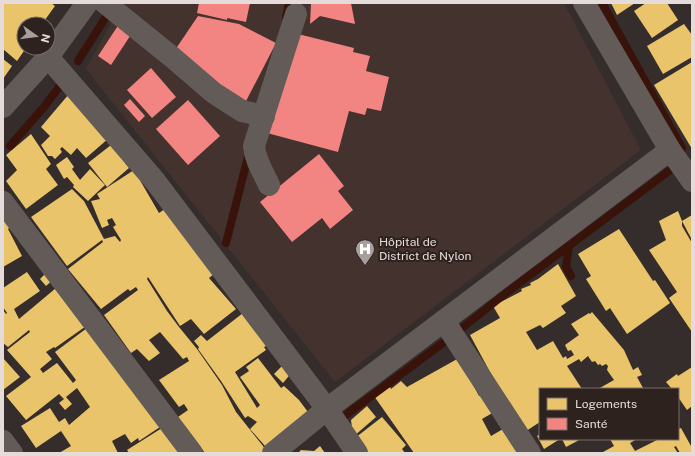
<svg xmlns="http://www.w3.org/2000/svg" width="695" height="456" font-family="'Public Sans',sans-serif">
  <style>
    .built { fill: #44322e }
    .homes { fill: #e9c46a }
    .health { fill: #f28482 }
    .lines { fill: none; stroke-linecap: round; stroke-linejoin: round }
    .stream { stroke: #391209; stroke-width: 8 }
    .minor { stroke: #635b58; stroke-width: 22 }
    .labels { text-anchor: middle; stroke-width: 4; stroke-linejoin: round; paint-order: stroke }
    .poi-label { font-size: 12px; fill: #e5dcda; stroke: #2e221e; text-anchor: start }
  </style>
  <rect width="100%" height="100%" fill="#342d2c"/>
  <!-- built -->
  <polygon class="built" points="122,3 564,3 641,150 335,382 86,69"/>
  <!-- homes -->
  <g class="homes">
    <polygon points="3,3 51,3 55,6 42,24 24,24 24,48 26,48 17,61 3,49"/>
    <polygon points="611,3 635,3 617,15"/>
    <polygon points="646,3 667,3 678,20 652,38 634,11"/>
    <polygon points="684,24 692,35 692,57 663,74 647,46"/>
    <polygon points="3,59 12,66 3,79"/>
    <polygon points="692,62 692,149 654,85"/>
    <polygon points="69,94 109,138 86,158 77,148 71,155 62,147 60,149 62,152 55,159 52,156 48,156 41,145 50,136 41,127"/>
    <polygon points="31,134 51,164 46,169 58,185 26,209 6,181 17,170 6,155"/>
    <polygon points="111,145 129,168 107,187 88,163"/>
    <polygon points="67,157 74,167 72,169 80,180 90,169 105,185 88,201 73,187 74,185 67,177 64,179 56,165"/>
    <polygon points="134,170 159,213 165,209 214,274 209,278 236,309 204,334 191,319 180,326 148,277 147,279 167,311 179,327 197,349 222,385 236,412 267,451 265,453 205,453 178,417 188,410 184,404 179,407 159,380 189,361 187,357 183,359 160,332 149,340 160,353 149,361 137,349 131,353 104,315 138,290 136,287 130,291 128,289 101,309 68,269 103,242 102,240 67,266 31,217 72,189 84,201 104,239 115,236 120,242 121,240 113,227 116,225 112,218 107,220 109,225 102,228 91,201 100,199 97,194"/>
    <polygon points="678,211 682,221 682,226 692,243 692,332 669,298 677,292 649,250 666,240 659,221"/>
    <polygon points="3,215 16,222 8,229 22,256 3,267"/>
    <polygon points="692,215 692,240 682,221"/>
    <polygon points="619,229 653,281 655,280 670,303 627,334 610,308 606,311 586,279 591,276 578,254"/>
    <polygon points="558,264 576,296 561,306 566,313 543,328 540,325 526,332 537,350 553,341 563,358 566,356 567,359 574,355 571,350 568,351 565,345 579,335 571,324 589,313 590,314 592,312 624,350 633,370 638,367 642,375 637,377 643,388 641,389 598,389 614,380 607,370 608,366 606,364 602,366 600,364 598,365 595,361 592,362 588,356 581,362 579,359 567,366 582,389 540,389 540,422 523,433 470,335 500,318 493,306 522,291 521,289 531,285 530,283 538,279"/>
    <polygon points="49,270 56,277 46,286 40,279"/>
    <polygon points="27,272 40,291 14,309 19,319 56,288 89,324 55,348 54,347 46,352 52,359 40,369 43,373 57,363 73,383 76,380 55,352 87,328 163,425 139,441 138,438 131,443 125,434 112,441 118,453 59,453 71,446 61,431 36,448 21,426 50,408 59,422 65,418 69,425 90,407 77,388 66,397 72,404 65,410 59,403 64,399 59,394 26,420 6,396 31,377 7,350 30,332 29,330 8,347 3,343 3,310 6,314 7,313 3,307 3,288"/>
    <polygon points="243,313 270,344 264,347 266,350 235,372 257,408 260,405 240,377 249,371 246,367 258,358 281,388 284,386 299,400 308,412 274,441 265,446 250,429 257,422 248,416 245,418 221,381 198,349 199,347 194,341 201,335 207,341"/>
    <polygon points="3,358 20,377 3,390"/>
    <polygon points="459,358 479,396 484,393 494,412 482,419 491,436 503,429 519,452 517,453 414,453 374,396 390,387 391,389 401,381 407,387"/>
    <polygon points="286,362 293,371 283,383 274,374"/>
    <polygon points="692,367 692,406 687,410 678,397 678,389 672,389 666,382 677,374 678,376"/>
    <polygon points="367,406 376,417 353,437 351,420"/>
    <polygon points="382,417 406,445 402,449 405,453 368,453 355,438"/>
    <polygon points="162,428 179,453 129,453 127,450"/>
    <polygon points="681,428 691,446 692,445 692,453 680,453 676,446 674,447 678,453 603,453 603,452 614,446 610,439 637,439 630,443 635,451 659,439 678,439 678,429"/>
    <polygon points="540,434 540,439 560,439 544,449 537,436"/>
    <polygon points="562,439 581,439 566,447"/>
    <polygon points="320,446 325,453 298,453 301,450 314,451"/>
  </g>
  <!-- health -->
  <g class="health">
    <polygon points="199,3 250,3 246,22 227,18 227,20 197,13"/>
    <polygon points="311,3 351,3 355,24 320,16 310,24"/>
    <polygon points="198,16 239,24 276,43 244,105 175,50"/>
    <polygon points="121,21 134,30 111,65 98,56"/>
    <polygon points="294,33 354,48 353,52 370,56 366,71 389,77 381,111 367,108 365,115 349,111 338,152 267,133"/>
    <polygon points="151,68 176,97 152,118 127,90"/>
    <polygon points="130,99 145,116 139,122 124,105"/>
    <polygon points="188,100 220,136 188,165 156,129"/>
    <polygon points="319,154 344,186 338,191 353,210 330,229 322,218 292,242 260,202"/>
  </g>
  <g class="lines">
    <!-- stream -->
    <g class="stream">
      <polyline points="286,17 289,3"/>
      <polyline points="78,61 111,9"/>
      <polyline points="10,146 44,107 59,87"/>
      <polyline points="226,243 249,153"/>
      <polyline points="569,246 566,267 571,276"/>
      <polyline points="342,424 342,419 343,417 451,337 506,293 677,165 682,148 602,3"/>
    </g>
    <!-- minor -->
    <g class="minor">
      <polyline points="105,3 172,57 214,93 242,111 264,116"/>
      <polyline points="584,3 670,150 692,181"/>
      <polyline points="48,57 155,181 327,409 357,453"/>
      <polyline points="3,107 48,57 87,3"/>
      <path d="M269,185C263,172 255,160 254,146L296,14"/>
      <polyline points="3,202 192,453"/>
      <polyline points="444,321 530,453"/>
      <polyline points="3,441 12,453"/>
      <polyline points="273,453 327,409 670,150"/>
    </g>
  </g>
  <!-- icons -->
  <defs>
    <g id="hospital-pin" transform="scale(1)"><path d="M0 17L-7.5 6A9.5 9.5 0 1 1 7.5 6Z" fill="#a79f9d" stroke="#2e221e"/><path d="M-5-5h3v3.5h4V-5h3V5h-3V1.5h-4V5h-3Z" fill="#fff"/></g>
  </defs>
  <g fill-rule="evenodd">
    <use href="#hospital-pin" x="365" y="249"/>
  </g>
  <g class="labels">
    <!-- poi labels -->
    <g class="poi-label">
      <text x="379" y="246">Hôpital de<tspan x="379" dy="14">District de Nylon</tspan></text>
    </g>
  </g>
  <!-- border -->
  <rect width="695" height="456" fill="none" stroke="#e5dcda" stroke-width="8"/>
  <!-- legend -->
  <rect x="539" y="388" width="140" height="52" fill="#2e221e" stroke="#776c69"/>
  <rect x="547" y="398" width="20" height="12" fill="#e9c46a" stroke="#776c69"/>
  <text x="575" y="408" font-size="12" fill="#e5dcda">Logements</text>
  <rect x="547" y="418" width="20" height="12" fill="#f28482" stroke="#776c69"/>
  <text x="575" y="428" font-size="12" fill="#e5dcda">Santé</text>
  <!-- north arrow -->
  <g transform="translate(36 36) rotate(104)"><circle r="19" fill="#2e221e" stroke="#776c69"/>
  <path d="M0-3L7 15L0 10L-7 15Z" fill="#a79f9d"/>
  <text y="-6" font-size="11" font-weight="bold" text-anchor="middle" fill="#e5dcda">N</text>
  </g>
</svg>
